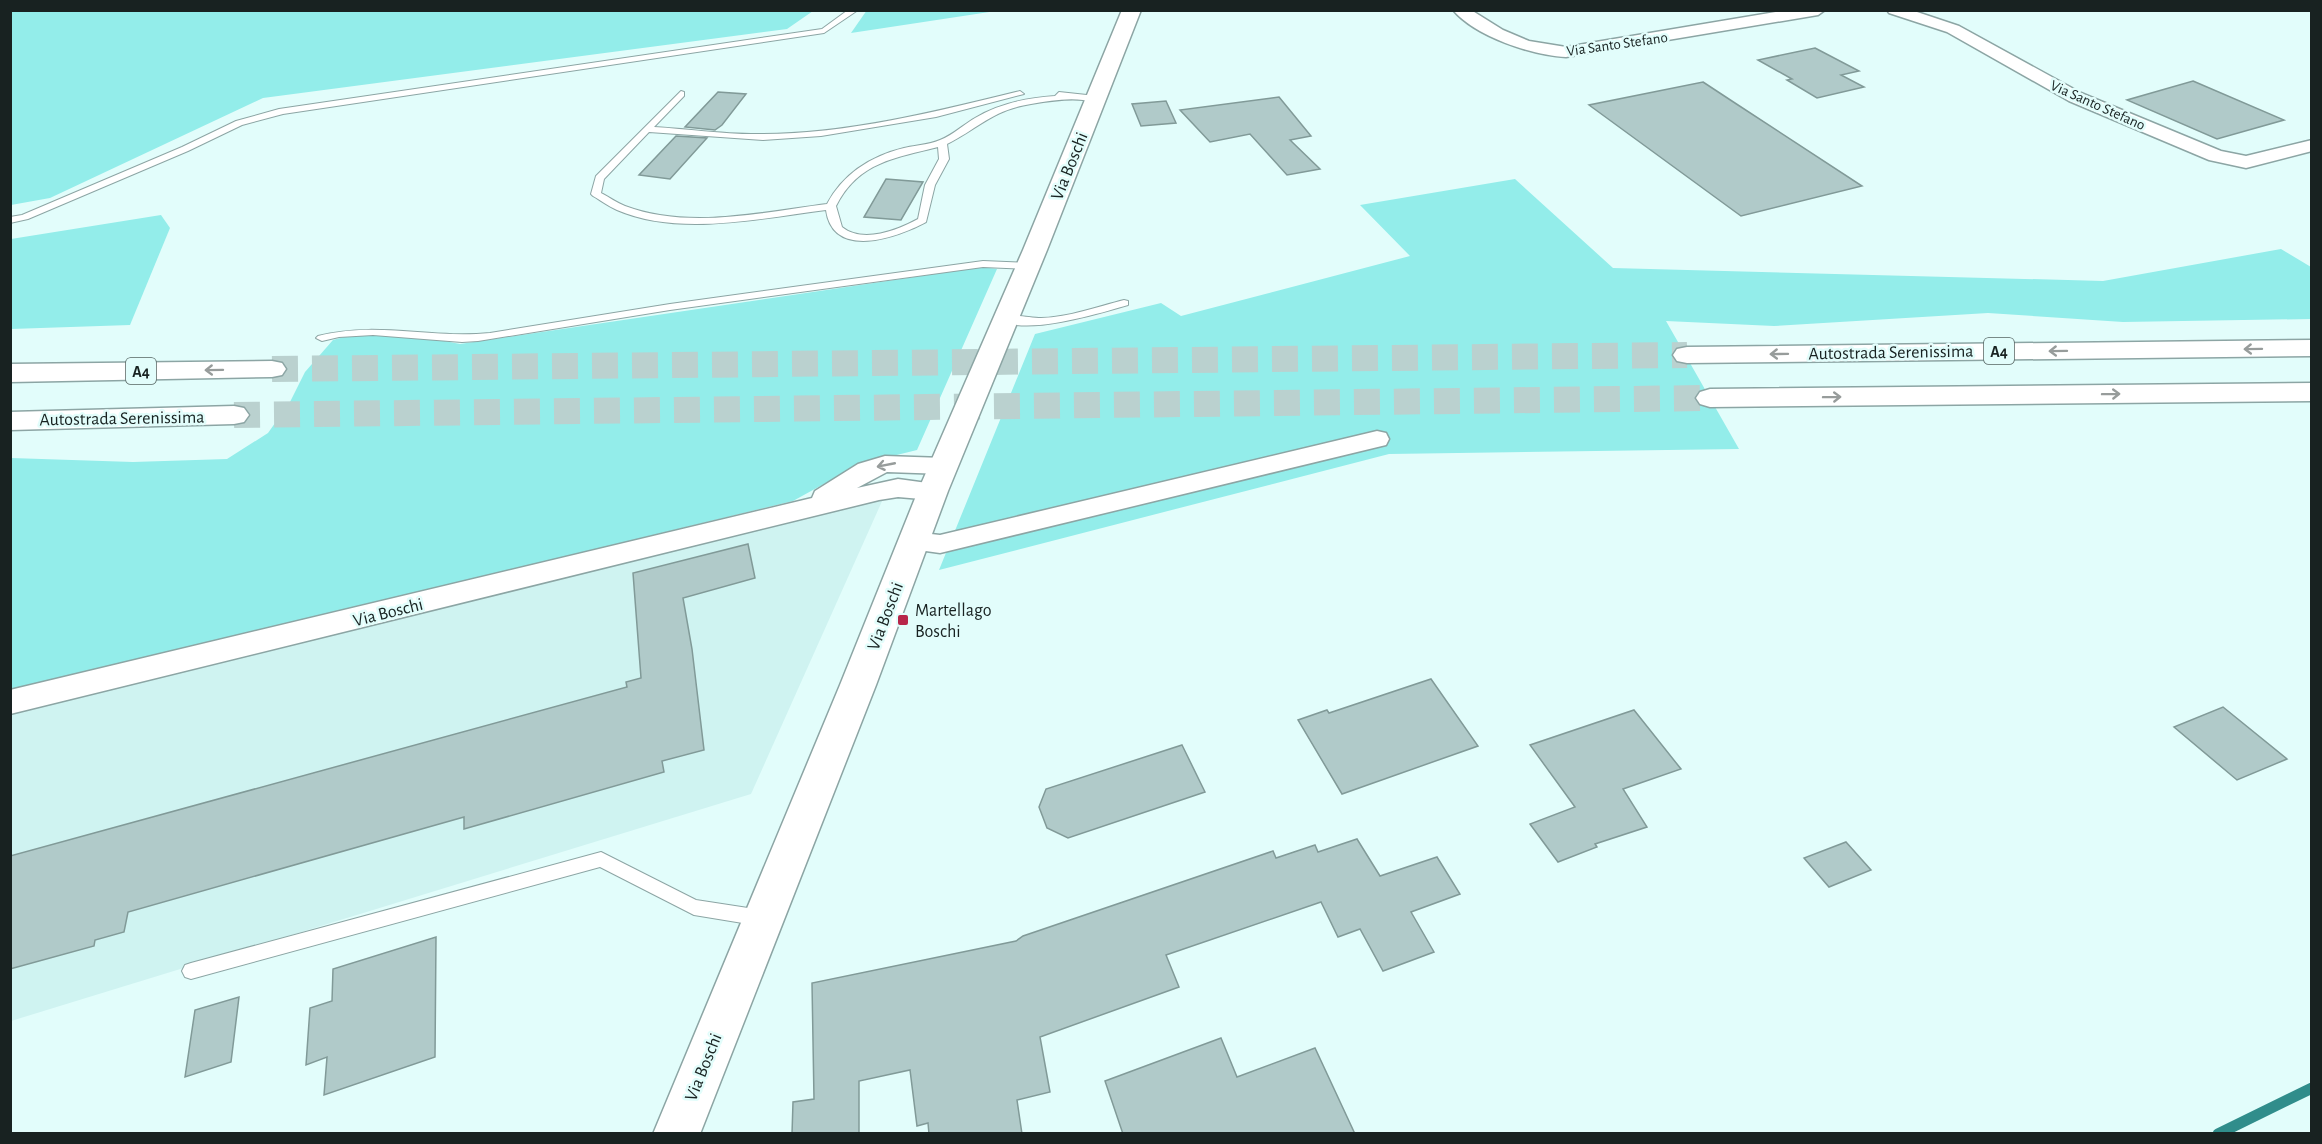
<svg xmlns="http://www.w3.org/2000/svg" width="2322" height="1144" font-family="'Alegreya Sans',sans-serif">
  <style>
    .built { fill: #cff3f1 }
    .green { fill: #93edea }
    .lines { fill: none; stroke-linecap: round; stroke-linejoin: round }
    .stream { stroke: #308d8b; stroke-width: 11 }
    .building { fill: #b0cac9; stroke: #819a98; stroke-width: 1.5 }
    .highway-tunnel { stroke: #bad1cf; stroke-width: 26; stroke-dasharray: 26 14; stroke-linecap: butt }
    .lane-casing { stroke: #8ca5a4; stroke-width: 2 }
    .street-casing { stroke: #8ca5a4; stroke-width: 3 }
    .secondary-casing { stroke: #8ca5a4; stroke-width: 3 }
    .highway-casing { stroke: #8ca5a4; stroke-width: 3 }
    .lane { fill: #fff; fill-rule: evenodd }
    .street { fill: #fff; fill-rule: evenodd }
    .secondary { fill: #fff; fill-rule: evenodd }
    .highway { fill: #fff; fill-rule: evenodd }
    .oneway { stroke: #979c9b }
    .poi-dot { fill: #b7264a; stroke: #e2fdfb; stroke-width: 2 }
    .labels { text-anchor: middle; stroke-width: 5; stroke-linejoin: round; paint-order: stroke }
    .far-street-label { font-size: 15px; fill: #182221; stroke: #e2fdfb }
    .shield { fill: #e2fdfb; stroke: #556462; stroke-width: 1.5 }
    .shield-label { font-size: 16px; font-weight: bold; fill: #182221 }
    .street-label { font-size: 18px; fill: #182221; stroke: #e2fdfb }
    .poi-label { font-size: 18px; fill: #182221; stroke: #e2fdfb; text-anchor: start }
  </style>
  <rect width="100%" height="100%" fill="#e2fdfb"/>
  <!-- built -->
  <polygon class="built" points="883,499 751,794 11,1021 10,712"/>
  <!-- green -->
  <g class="green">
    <polygon points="11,10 813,10 813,11 787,29 263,98 50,198 11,205"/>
    <polygon points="867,10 996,10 996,11 851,33"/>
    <polygon points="1515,179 1613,268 2103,281 2281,249 2311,267 2311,319 2123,322 1988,313 1774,326 1666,321 1739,449 1389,454 939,570 1035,334 1161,303 1181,316 1410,256 1360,205"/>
    <polygon points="161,215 170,228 130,325 11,329 11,239"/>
    <polygon points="982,267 997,269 917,450 860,464 793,501 11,692 11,458 133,462 227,459 268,433 290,402 305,372 333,340 362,332 404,333 460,344"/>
  </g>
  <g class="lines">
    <!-- stream -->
    <polyline class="stream" points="2218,1134 2312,1088"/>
  </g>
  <!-- building -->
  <g class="building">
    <polygon points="1815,48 1859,71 1841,75 1864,87 1817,98 1787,80 1792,79 1758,60"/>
    <polygon points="2193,81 2284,120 2217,139 2127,100"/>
    <polygon points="1703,82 1738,105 1862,186 1741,216 1589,105"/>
    <polygon points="718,92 746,94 722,125 715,130 685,127"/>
    <polygon points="1279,97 1311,136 1290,140 1320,169 1287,175 1250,134 1210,142 1180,110"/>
    <polygon points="1166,101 1176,123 1141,126 1132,104"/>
    <polygon points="676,136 707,138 670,179 639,175"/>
    <polygon points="886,179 923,182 901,220 864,217"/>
    <polygon points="748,544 755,578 683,598 692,649 704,750 662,761 664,772 464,829 464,817 128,912 124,932 95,940 94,946 10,969 10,856 627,687 626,682 641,678 633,573"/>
    <polygon points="1431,679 1478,746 1342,794 1298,720 1327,710 1329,713"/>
    <polygon points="2223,707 2287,759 2237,780 2174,727"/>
    <polygon points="1634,710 1681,769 1623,789 1647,827 1595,844 1597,847 1558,862 1530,824 1575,807 1530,745"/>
    <polygon points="1182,745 1205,792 1068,838 1047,828 1039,807 1046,789"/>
    <polygon points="1357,839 1380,876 1437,857 1460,894 1411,912 1434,952 1383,971 1360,929 1338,937 1321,902 1166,955 1179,987 1040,1037 1050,1092 1017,1100 1022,1134 929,1134 928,1123 917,1126 910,1070 859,1081 859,1134 792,1134 793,1102 814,1099 812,983 1016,941 1023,936 1273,851 1276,858 1315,845 1318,852"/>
    <polygon points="1846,842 1871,870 1829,887 1804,858"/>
    <polygon points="436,937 435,1057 324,1095 327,1057 306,1065 310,1008 332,1001 333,969"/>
    <polygon points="239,997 231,1062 185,1077 195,1010"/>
    <polygon points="1221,1038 1237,1077 1315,1048 1355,1134 1123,1134 1105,1081"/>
  </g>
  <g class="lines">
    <!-- highway-tunnel -->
    <g class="highway-tunnel">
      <polyline points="272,369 1687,355"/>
      <polyline points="234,415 1710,398"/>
    </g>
    <!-- lane casing -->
    <g class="lane-casing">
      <g id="lane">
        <polygon points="848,10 858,10 824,33 283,114 242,125 188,151 28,219 10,223 10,217 22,215 182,147 236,121 279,109 822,29"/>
        <path d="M681,91L684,92V96L654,127C690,129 727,135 763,134C847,134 939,111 1020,91L1024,94L936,117L821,136L763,140L649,132L604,179L601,193C609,197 617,203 625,206C689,230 763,212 827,204C843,174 871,156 904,148C916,145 928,145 940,140C953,135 963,125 975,118C1000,103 1027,98 1055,96L1059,92L1096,96L1100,99C1095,103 1089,101 1083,100C1066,98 1048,101 1031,104C992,110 979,128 947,144L949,159L935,185L926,222C897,238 833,260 826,210C762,218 679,237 617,210C608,206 600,200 593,196L591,194L596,176ZM938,147L939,159L925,185L918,219C898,230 863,244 842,227L836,206C858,162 895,158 938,147Z"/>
        <path d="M983,261L1028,263L1033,266L1028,269L983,267L670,310L478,341L462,342L373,335L339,337L322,341L316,338L318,336C379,321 430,339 490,333L670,304Z"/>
        <path d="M1124,300L1128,301V305C1101,313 1022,337 1000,319C1008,312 1029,318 1041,318C1070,317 1096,307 1124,300Z"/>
        <polygon points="601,852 696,900 761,910 767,913 770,918 767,923 761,926 694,915 600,867 191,979 185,977 182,971 185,965 191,963"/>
      </g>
    </g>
    <!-- street casing -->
    <g class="street-casing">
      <g id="street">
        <path d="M1453,10H1471L1503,30L1529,41L1566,47L1787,10H1825L1818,15L1566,57C1532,55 1476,37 1453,10Z"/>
        <polygon points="1887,10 1911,10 1959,26 2081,93 2221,151 2246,156 2312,140 2312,151 2246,168 2209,160 2069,101 1947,32 1889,13"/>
        <polygon points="1377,431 1386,433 1389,439 1386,445 940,553 904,548 900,541 904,534 913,532 940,535"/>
        <polygon points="885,456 944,458 953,460 956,466 953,472 944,474 887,472 857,488 898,479 942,485 946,491 942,497 933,500 898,497 879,500 10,714 10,690 812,498 815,491 858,464"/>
      </g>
    </g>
    <!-- secondary casing -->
    <g class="secondary-casing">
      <polygon id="secondary" points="1122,10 1141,10 1047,250 948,491 876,685 700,1134 653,1134 840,685 918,491 1023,250"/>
    </g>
    <!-- highway casing -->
    <g class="highway-casing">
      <g id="highway">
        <polygon points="2312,340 2312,356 1687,363 1677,361 1673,355 1677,349 1687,347"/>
        <polygon points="272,361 282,363 286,369 282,375 272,377 10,382 10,364"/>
        <polygon points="2312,383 2312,401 1710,407 1700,404 1696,398 1700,392 1710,389"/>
        <polygon points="234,406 244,408 249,415 244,422 234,424 10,430 10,412"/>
      </g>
    </g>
    <!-- lane -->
    <use href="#lane" class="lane"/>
    <!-- street -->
    <use href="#street" class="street"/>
    <!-- secondary -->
    <use href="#secondary" class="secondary"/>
    <!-- highway -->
    <use href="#highway" class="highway"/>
  </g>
  <!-- one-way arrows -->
  <defs><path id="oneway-shaft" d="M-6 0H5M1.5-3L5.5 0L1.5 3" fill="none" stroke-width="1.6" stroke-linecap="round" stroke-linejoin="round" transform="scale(1.5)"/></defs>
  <g class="oneway">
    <use href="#oneway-shaft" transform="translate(2253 349) rotate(179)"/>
    <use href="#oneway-shaft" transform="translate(2058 351) rotate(179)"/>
    <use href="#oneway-shaft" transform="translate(1779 354) rotate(179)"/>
    <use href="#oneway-shaft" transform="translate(214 370) rotate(179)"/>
    <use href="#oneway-shaft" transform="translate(2111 394) rotate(-1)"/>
    <use href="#oneway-shaft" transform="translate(1832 397) rotate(-1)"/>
    <use href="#oneway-shaft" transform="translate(886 465) rotate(169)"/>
  </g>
  <!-- markers -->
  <rect class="poi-dot" x="897" y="614" width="12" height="12" rx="3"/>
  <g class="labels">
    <!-- far-street labels -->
    <g class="far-street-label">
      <text transform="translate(1617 44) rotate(-8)" y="5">Via Santo Stefano</text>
      <text transform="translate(2098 105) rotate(24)" y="5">Via Santo Stefano</text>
    </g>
    <!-- shield labels -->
    <g class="shield">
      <rect x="1984" y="338" width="30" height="26" rx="4.5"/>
      <rect x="126" y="358" width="30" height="26" rx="4.5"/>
    </g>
    <g class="shield-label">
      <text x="1999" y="357">A4</text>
      <text x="141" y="377">A4</text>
    </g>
    <!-- street labels -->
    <g class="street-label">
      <text transform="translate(1069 166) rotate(-68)" y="6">Via Boschi</text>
      <text transform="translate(1891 352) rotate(-1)" y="6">Autostrada Serenissima</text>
      <text transform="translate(122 418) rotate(-1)" y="6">Autostrada Serenissima</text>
      <text transform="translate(388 612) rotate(-14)" y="6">Via Boschi</text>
      <text transform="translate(885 616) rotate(-69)" y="6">Via Boschi</text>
      <text transform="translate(703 1067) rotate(-68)" y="6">Via Boschi</text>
    </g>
    <!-- poi labels -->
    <g class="poi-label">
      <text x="915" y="616">Martellago<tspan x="915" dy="21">Boschi</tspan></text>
    </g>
  </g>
  <!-- border -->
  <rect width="2322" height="1144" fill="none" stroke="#182221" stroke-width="24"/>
</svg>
